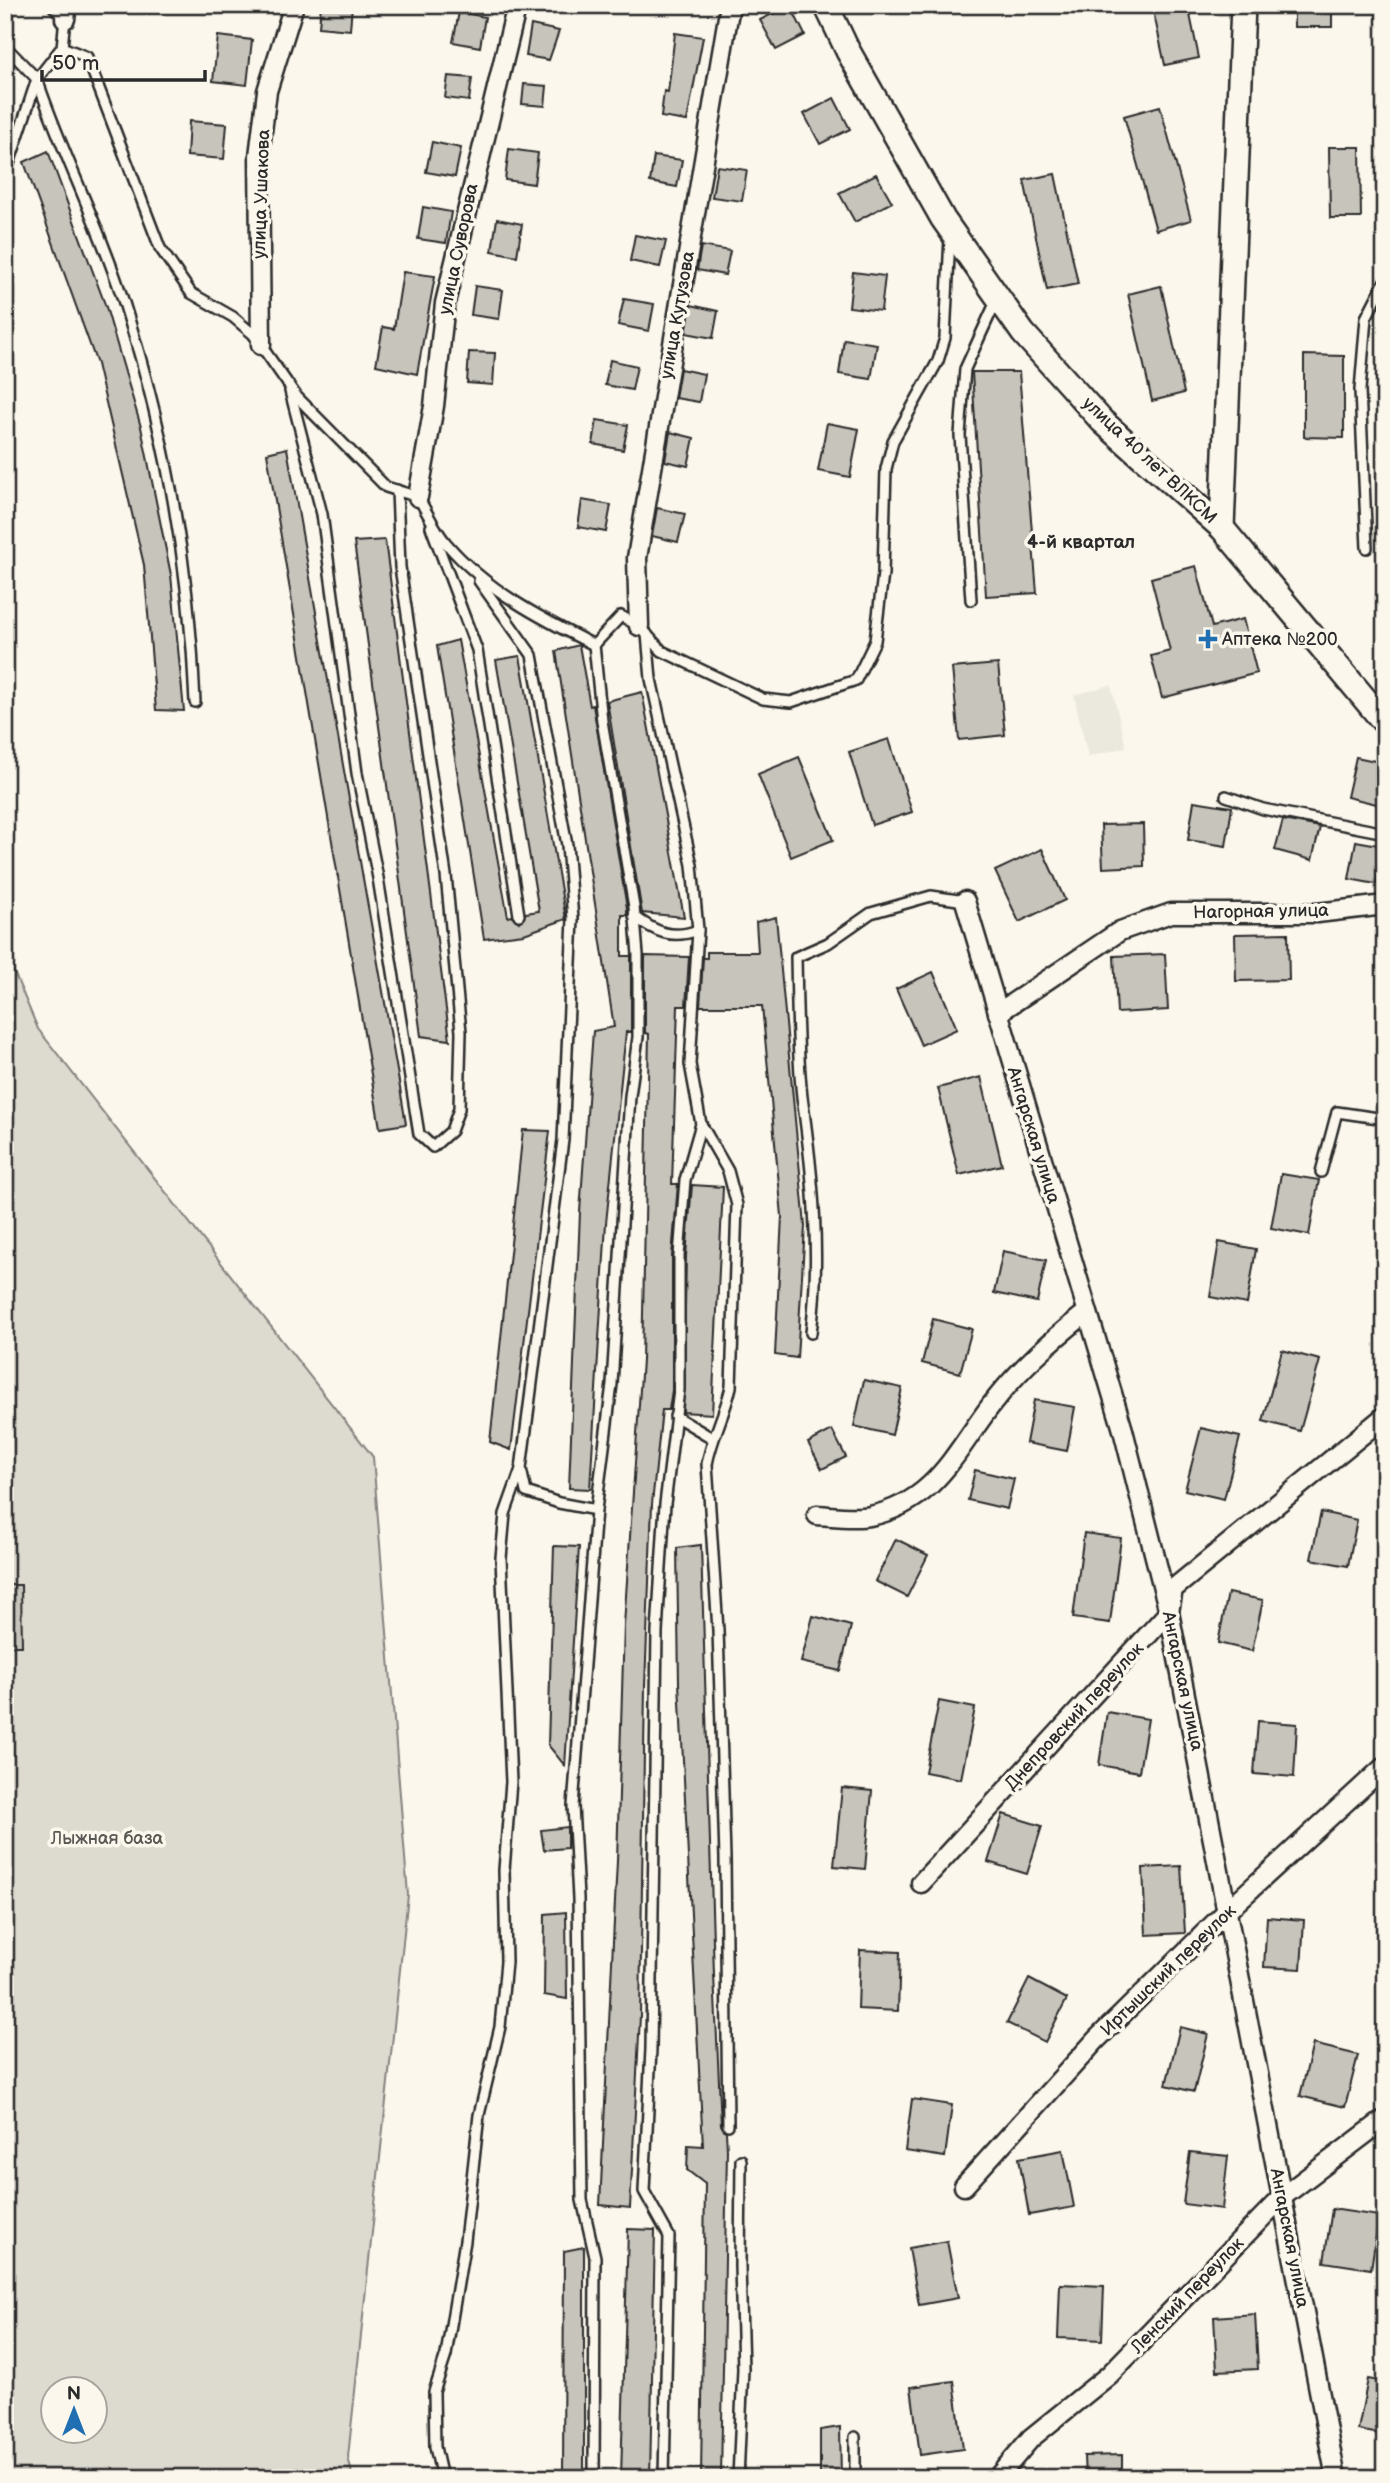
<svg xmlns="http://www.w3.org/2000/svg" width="1390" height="2483" font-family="'Balsamiq Sans',sans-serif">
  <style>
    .built { fill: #ebe8de }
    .green { fill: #dddad0; stroke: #84827e; stroke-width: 2; fill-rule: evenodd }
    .building { fill: #c7c4bc; stroke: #2b2b2b; stroke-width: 2 }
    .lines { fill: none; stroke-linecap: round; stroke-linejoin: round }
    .service-casing { stroke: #2b2b2b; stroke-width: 14 }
    .minor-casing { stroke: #2b2b2b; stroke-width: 23 }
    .tertiary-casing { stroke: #2b2b2b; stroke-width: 28 }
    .service { stroke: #fbf7ec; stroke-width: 9 }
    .minor { stroke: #fbf7ec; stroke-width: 18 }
    .tertiary { stroke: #fbf7ec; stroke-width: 23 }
    .poi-dot { fill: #1f6fb2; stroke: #fbf7ec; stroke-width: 2.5 }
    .labels { text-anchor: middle; stroke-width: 7; stroke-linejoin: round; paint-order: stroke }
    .street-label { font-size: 18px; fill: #2b2b2b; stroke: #fbf7ec }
    .poi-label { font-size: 18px; fill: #2b2b2b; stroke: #fbf7ec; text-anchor: start }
    .park-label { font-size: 18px; fill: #585754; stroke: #fbf7ec }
    .neighbourhood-label { font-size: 19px; font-weight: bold; fill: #2b2b2b; stroke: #fbf7ec }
  </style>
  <rect width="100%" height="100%" fill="#fbf7ec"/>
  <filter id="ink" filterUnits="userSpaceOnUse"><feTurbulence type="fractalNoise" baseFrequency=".0143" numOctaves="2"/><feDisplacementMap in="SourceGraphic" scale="14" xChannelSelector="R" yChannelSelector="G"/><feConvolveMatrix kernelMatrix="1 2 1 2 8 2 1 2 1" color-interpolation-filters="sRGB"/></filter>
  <g filter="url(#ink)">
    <!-- built -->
    <polygon class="built" points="1111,685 1126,747 1088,757 1074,695"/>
    <!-- green -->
    <path class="green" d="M5,951L38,1029L373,1457L408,1895L348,2457L353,2478H5ZM52,2388H94V2430H52Z"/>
    <!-- building -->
    <g class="building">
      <polygon points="321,5 352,5 350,30 319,27"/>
      <polygon points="790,5 805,35 776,50 760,20"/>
      <polygon points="1152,5 1188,5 1199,58 1165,65"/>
      <rect x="1294" y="5" width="38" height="22"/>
      <polygon points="459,12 485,17 480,47 453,42"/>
      <polygon points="531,25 559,31 549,60 526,56"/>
      <polygon points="675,33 703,37 687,121 661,117 664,91 668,92"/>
      <polygon points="218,36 252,40 247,85 213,81"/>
      <polygon points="448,76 472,78 469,101 445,98"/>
      <polygon points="524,84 547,86 545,106 522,104"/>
      <polygon points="834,98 850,129 820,144 804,114"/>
      <polygon points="1160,106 1191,220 1156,230 1124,116"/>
      <polygon points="189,121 227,124 224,159 187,156"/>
      <polygon points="432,142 461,148 455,177 426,172"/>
      <polygon points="1329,147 1360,147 1361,218 1330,218"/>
      <polygon points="509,149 538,153 534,184 505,180"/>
      <polygon points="48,151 106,307 141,427 171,575 184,711 156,710 144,565 97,364 24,162"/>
      <polygon points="654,156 682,160 677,187 650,182"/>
      <polygon points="717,166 747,170 742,201 712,197"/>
      <polygon points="876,174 892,202 855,222 839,193"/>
      <polygon points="1055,174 1078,284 1047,290 1024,180"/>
      <polygon points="423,207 451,212 446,243 418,239"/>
      <polygon points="497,219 522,224 517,256 492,251"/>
      <polygon points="635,235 666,241 660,267 630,261"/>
      <polygon points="701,246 730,251 725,275 697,270"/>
      <polygon points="403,272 435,276 417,374 376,365 383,327 394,329"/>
      <polygon points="853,272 885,276 881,311 849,307"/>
      <polygon points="475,286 503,290 499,319 471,315"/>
      <polygon points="1161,286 1184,393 1152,401 1128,294"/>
      <polygon points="624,299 654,304 649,331 618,325"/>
      <polygon points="691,305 718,311 713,338 686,333"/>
      <polygon points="844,339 877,344 871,379 839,374"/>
      <polygon points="469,352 495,353 493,385 467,383"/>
      <polygon points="1304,355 1344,356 1344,438 1304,437"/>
      <polygon points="610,360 637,366 632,390 605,385"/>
      <polygon points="680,369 704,374 699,402 675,398"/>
      <polygon points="972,372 1019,372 1037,593 986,596"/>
      <polygon points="597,420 628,425 623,450 593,444"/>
      <polygon points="827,423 859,429 850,477 818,471"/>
      <polygon points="670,432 694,438 688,466 665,461"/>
      <polygon points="287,448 399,1082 406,1124 380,1128 267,453"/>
      <polygon points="582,500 611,505 606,532 578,527"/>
      <polygon points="657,508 685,514 678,542 652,536"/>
      <polygon points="385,540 450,1040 421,1036 354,542"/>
      <polygon points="1196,566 1212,627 1243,619 1257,673 1162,698 1151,656 1170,651 1151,578"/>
      <polygon points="458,640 508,917 512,916 519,922 526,913 539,911 496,660 520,656 566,919 524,934 484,939 437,646"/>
      <polygon points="579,645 590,706 593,705 627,908 627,915 622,915 622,956 631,956 631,1032 626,1032 606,1223 590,1489 569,1488 580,1212 593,1031 614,1027 556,651"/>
      <polygon points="998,664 1005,735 959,740 952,668"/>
      <polygon points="642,692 684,917 642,913 607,701"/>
      <polygon points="889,739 912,812 872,825 849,752"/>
      <polygon points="799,757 833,840 791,857 758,774"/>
      <polygon points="1356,757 1385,763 1385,806 1347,797"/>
      <polygon points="1194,801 1232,807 1226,846 1188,840"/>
      <polygon points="1283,820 1320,827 1312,860 1275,850"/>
      <polygon points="1143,824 1144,866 1103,868 1101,825"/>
      <polygon points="1356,841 1384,846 1376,884 1349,879"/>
      <polygon points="1042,849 1065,900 1019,922 995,871"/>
      <polygon points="776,917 805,1226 797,1358 775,1355 782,1216 762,1006 700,1006 703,958 707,958 707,952 758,952 756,922"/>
      <polygon points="1288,933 1289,980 1236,981 1235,934"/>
      <polygon points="1165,954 1168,1010 1117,1013 1114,956"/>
      <polygon points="645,956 689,957 686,1006 678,1006 672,1184 678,1184 672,1256 672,1390 669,1410 662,1410 652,1504 645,1686 640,2016 630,2208 600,2205 617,1861 624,1625 642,1360 649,1034 645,1033"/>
      <polygon points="933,972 957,1029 921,1045 896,989"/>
      <polygon points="981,1077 1002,1165 959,1175 938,1088"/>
      <polygon points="523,1130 550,1131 511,1450 490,1442"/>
      <polygon points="1281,1174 1319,1180 1309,1235 1271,1228"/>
      <polygon points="692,1185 723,1187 712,1414 683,1412 686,1256"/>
      <polygon points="1219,1242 1256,1249 1247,1304 1210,1297"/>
      <polygon points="1003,1251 1046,1260 1037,1302 994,1293"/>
      <polygon points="933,1319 972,1329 960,1373 922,1363"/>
      <polygon points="1282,1350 1320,1360 1300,1431 1263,1421"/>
      <polygon points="864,1380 902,1388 892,1435 854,1426"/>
      <polygon points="1034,1400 1075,1407 1067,1451 1026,1443"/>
      <polygon points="1201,1428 1240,1437 1224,1499 1185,1490"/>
      <polygon points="832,1430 846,1457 822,1469 808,1443"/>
      <polygon points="975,1470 1014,1479 1007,1509 968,1500"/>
      <polygon points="1321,1512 1357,1520 1348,1566 1311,1559"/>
      <polygon points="1084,1533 1121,1538 1110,1623 1073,1618"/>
      <polygon points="896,1539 928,1555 907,1597 875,1581"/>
      <polygon points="701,1545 714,1975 721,2125 726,2132 727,2150 721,2478 701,2478 705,2184 687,2170 688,2145 703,2146 679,1683 677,1548"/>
      <polygon points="554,1546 579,1547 565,1766 548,1745"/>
      <polygon points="5,1585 21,1585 22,1646 5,1646"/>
      <polygon points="1228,1593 1263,1600 1252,1651 1218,1643"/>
      <polygon points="813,1616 851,1626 840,1671 801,1662"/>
      <polygon points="939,1701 975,1708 961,1779 925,1772"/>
      <polygon points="1107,1712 1148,1719 1139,1772 1099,1765"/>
      <polygon points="1258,1721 1297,1724 1294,1777 1254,1774"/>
      <polygon points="842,1788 872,1791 865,1869 834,1866"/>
      <polygon points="1003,1814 1042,1826 1027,1874 988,1862"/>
      <polygon points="567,1827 567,1848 544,1850 541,1830"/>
      <polygon points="1181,1866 1185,1933 1146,1935 1143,1868"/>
      <polygon points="566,1912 567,1999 544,1995 545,1914"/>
      <polygon points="1267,1917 1304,1920 1301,1969 1264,1967"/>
      <polygon points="860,1950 900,1952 898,2011 858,2009"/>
      <polygon points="1029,1979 1067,1999 1045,2042 1007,2023"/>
      <polygon points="1180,2027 1208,2034 1194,2092 1166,2085"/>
      <polygon points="1313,2044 1358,2055 1345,2107 1300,2096"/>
      <polygon points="912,2099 952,2105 945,2157 905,2151"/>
      <polygon points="1063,2150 1074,2207 1029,2215 1019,2158"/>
      <polygon points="1190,2152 1228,2156 1222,2209 1183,2204"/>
      <polygon points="1332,2209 1379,2216 1371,2269 1324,2262"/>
      <polygon points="628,2229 655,2230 650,2478 621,2478"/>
      <polygon points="947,2241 958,2298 919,2305 909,2248"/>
      <polygon points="584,2247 584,2478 563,2478 564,2251"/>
      <polygon points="1060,2284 1104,2286 1102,2340 1058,2338"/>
      <polygon points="1255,2314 1258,2369 1217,2371 1214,2317"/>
      <polygon points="1368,2379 1385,2382 1385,2435 1358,2430"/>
      <polygon points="954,2381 963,2449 920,2455 911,2387"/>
      <polygon points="840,2427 841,2478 820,2478 820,2430"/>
      <polygon points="1122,2455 1122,2478 1085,2478 1084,2456"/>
    </g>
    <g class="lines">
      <!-- service casing -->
      <g class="service-casing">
        <g id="service">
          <polyline points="5,46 37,79 62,47 65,19 52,5"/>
          <path d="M62,47L87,57L160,248L191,293L233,317L253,334L297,397L386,487L418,497C427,512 435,530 446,543C486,590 540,618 594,645L621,616L639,626L662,651L763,699L791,702L856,680L875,641L883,574L886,469L893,441L938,361L945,338L950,237"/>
          <path d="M5,176L37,79C63,156 101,229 125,306C166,436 190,567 195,702"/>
          <polyline points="290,391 322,514 357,773 378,878 419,1134 433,1147 451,1131 459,1109 461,1032 446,875 400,567 397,490"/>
          <polyline points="431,527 477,650 519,915"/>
          <polyline points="1367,548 1360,390 1366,318 1385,281"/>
          <polyline points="479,581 532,655 567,845 573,919 563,1140 521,1469 526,1492 559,1503 596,1510"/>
          <polyline points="971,600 960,435 965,369 997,299"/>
          <polyline points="647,634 651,679 692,865 698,930 690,1064 701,1124 685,1180 679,1256 679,1390 665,1504 657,1632 651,2049 644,2191 669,2236 664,2478"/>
          <polyline points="594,645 602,721 634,907 638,955 638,1037 630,1096 612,1384 596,1510 573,1806 578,1898 582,2200 595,2257 594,2478"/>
          <polyline points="1226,796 1263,809 1385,833"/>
          <path d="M634,916C655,932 672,940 698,930"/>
          <path d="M701,1124L728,1171L737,1205L731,1387C725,1414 712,1437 707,1464L718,1630L725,1858L728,2125"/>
          <polyline points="1321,1172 1337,1112 1385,1119"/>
          <path d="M811,1333C821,1255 813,1175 802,1097C797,1051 797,1003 796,957L828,943L871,913L931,896L965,901"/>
          <polyline points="675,1416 712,1438"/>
          <polyline points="855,2437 855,2478"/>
          <polyline points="442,2478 435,2447 434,2392 446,2355 465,2241 479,2115 500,2027 506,1962 504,1870 511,1782 501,1558 505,1514 521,1469"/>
          <polyline points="738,2478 743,2369 740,2266 741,2160"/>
        </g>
      </g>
      <!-- minor casing -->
      <g class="minor-casing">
        <g id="minor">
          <polyline points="65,19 67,5"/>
          <polyline points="261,345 259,156 267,91 294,5"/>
          <polyline points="418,497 434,406 445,303 517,5"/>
          <polyline points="639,626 637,558 730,5"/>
          <polyline points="965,901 1123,1430 1169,1612 1336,2478"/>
          <polyline points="998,1013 1120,931 1171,913 1317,913 1385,905"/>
          <path d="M817,1515C833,1516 854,1519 870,1516C936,1502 955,1452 992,1404C1020,1368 1052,1340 1087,1312"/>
          <polyline points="921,1883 1169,1612 1173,1589 1385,1416"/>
          <polyline points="964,2186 1096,2040 1228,1910 1385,1766"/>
          <polyline points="997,2478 1031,2438 1109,2375 1282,2197 1385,2119"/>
        </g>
      </g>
      <!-- tertiary casing -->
      <g class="tertiary-casing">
        <g id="tertiary">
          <polyline points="826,5 848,51 943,219 1023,333 1102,421 1222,528 1385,723"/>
          <polyline points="1222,528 1243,5"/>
        </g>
      </g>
      <!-- service -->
      <use href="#service" class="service"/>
      <!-- minor -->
      <use href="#minor" class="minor"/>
      <!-- tertiary -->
      <use href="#tertiary" class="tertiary"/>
    </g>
  </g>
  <!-- markers -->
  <path class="poi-dot" d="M1204.5 628.5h7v7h7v7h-7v7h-7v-7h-7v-7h7z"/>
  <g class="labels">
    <!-- street labels -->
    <g class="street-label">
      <text transform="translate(261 194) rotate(-88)" y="6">улица Ушакова</text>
      <text transform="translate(458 249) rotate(-78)" y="6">улица Суворова</text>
      <text transform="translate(677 315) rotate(-80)" y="6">улица Кутузова</text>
      <text transform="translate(1150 460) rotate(43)" y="6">улица 40 лет ВЛКСМ</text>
      <text transform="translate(1261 911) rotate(-1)" y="6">Нагорная улица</text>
      <text transform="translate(1034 1135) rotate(73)" y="6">Ангарская улица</text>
      <text transform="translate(1183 1681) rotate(78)" y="6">Ангарская улица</text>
      <text transform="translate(1074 1716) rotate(-47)" y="6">Днепровский переулок</text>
      <text transform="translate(1168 1970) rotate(-44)" y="6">Иртышский переулок</text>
      <text transform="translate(1290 2238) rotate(79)" y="6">Ангарская улица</text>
      <text transform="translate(1187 2295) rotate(-46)" y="6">Ленский переулок</text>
    </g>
    <!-- poi labels -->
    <g class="poi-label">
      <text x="1222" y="645">Аптека №200</text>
    </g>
    <!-- park labels -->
    <g class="park-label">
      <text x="107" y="1844">Лыжная база</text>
    </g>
    <!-- neighbourhood labels -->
    <g class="neighbourhood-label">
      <text x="1081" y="548">4-й квартал</text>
    </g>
  </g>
  <!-- margin -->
  <rect width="1390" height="2483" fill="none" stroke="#fbf7ec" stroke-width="28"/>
  <rect x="14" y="14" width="1362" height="2455" fill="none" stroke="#2b2b2b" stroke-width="2.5" filter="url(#ink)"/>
  <!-- north arrow -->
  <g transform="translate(74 2410)"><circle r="33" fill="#fbf7ec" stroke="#a8a59f" stroke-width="2"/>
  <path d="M0-5L12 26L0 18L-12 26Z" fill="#1f6fb2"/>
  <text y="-10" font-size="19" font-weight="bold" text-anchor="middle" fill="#2b2b2b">N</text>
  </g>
  <!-- scale -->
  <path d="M42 70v10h163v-10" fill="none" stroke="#2b2b2b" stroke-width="3.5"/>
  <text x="52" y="70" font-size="21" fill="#2b2b2b" stroke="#fbf7ec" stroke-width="5" paint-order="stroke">50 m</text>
</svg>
